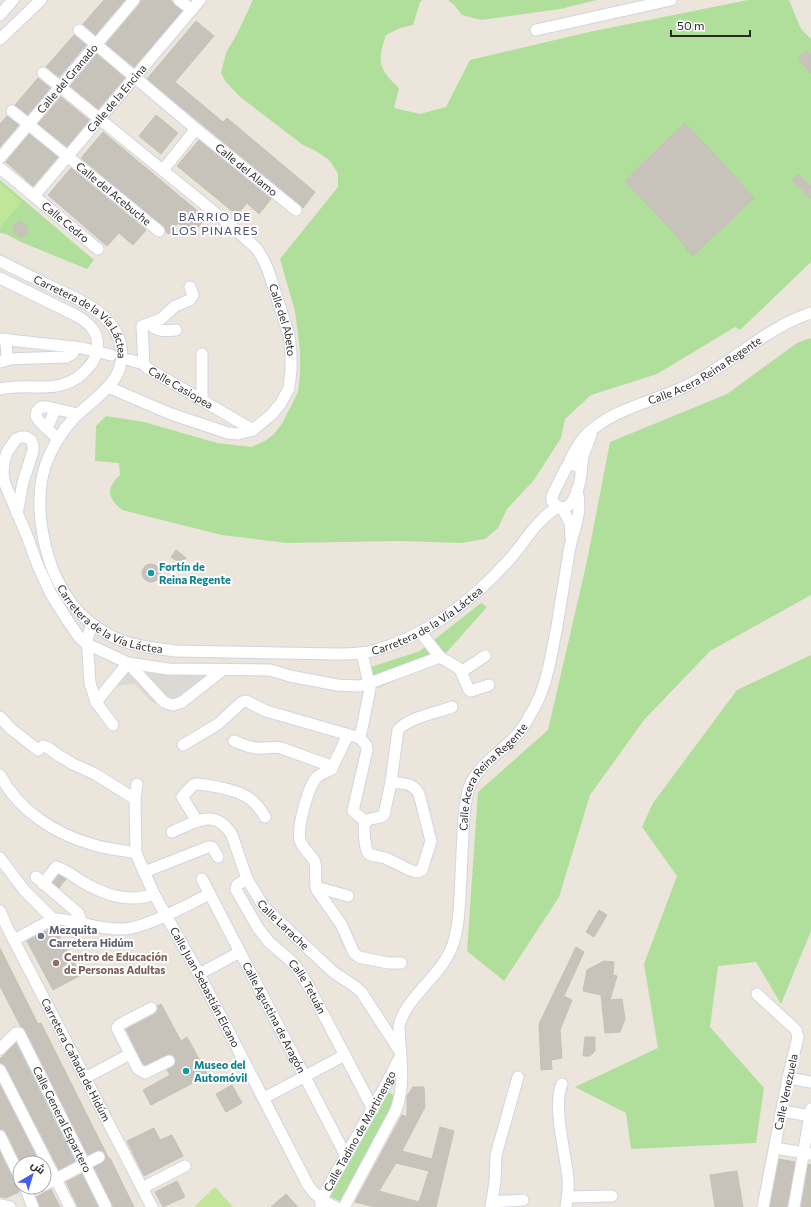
<svg xmlns="http://www.w3.org/2000/svg" width="811" height="1207" font-family="Commissioner,Cairo,sans-serif">
  <style>
    .green { fill: #afdf9b }
    .pitch { fill: #c1e697 }
    .plaza { fill: #dcd8d3 }
    .building { fill: #c7c3bb; stroke: #c6c1b6; fill-rule: evenodd }
    .lines { fill: none; stroke-linecap: round; stroke-linejoin: round }
    .minor-casing { stroke: #d2d4e2; stroke-width: 13 }
    .minor { stroke: #fff; stroke-width: 11 }
    .culture-dot { fill: #0f9aa8; stroke: #fff; stroke-width: 1.5 }
    .worship-dot { fill: #6b7280; stroke: #fff; stroke-width: 1.5 }
    .education-dot { fill: #8d6e63; stroke: #fff; stroke-width: 1.5 }
    .labels { text-anchor: middle; stroke-width: 4; stroke-linejoin: round; paint-order: stroke }
    .street-label { font-size: 11px; fill: #2a2a2a; stroke: #fff }
    .culture-label { font-size: 11px; font-weight: bold; fill: #0d838f; stroke: #fff; text-anchor: start }
    .worship-label { font-size: 11px; font-weight: bold; fill: #5b616d; stroke: #fff; text-anchor: start }
    .education-label { font-size: 11px; font-weight: bold; fill: #785e54; stroke: #fff; text-anchor: start }
    .neighbourhood-label { font-size: 12px; letter-spacing: 1px; fill: #4c5278; stroke: #fff }
  </style>
  <rect width="100%" height="100%" fill="#ebe5dc"/>
  <!-- green -->
  <g class="green">
    <path d="M253,0H422L420,2L413,25L400,28L386,35C377,61 378,69 399,88L394,108L420,114L446,107L470,60L589,32L748,0H789L801,29L811,39V262L740,330L735,327L657,374L591,395L565,419L561,438L534,480L507,509L498,528L485,539L461,543L399,541L286,543L222,535L122,510C108,498 105,489 120,475L119,463L95,461L96,426L106,416L144,422L217,443L251,447L265,441L274,434L283,422L298,392L300,374V351L295,311L280,259L338,187V173L329,160L316,151L303,145L239,96L226,82L221,73L226,53L237,34Z"/>
    <polygon points="448,0 597,0 560,9 481,20 462,15 454,5"/>
    <polygon points="0,180 94,260 87,269 21,242 6,234 0,233"/>
    <polygon points="811,338 811,595 710,651 644,720 590,795 559,897 504,981 467,951 478,792 548,730 587,561 610,442 727,394 797,343"/>
    <polygon points="481,603 487,607 437,663 377,688 371,667 420,651"/>
    <polygon points="811,655 811,931 781,1004 756,962 718,966 710,1027 764,1088 756,1143 631,1149 626,1113 575,1087 658,1048 644,964 677,876 642,827 653,803 737,690"/>
    <polygon points="390,1093 394,1096 395,1100 340,1201 329,1196 386,1095"/>
  </g>
  <!-- pitch -->
  <g class="pitch">
    <polygon points="0,183 22,202 0,227"/>
    <polygon points="215,1187 233,1207 197,1207 195,1206"/>
  </g>
  <!-- plaza -->
  <polygon class="plaza" points="128,663 224,669 182,702 153,703 135,684 109,686"/>
  <!-- building -->
  <g class="building">
    <polygon points="104,0 125,0 95,35 83,24"/>
    <polygon points="141,0 170,0 182,11 134,67 106,44 139,5"/>
    <polygon points="196,21 214,36 175,82 223,122 227,118 315,192 303,208 300,205 147,79"/>
    <polygon points="74,35 86,45 59,77 46,67"/>
    <polygon points="806,50 811,55 811,73 798,59"/>
    <polygon points="97,54 125,78 98,109 70,86"/>
    <polygon points="38,78 50,88 28,115 15,105"/>
    <polygon points="61,97 89,120 67,147 38,124"/>
    <polygon points="156,115 178,133 161,154 139,136"/>
    <polygon points="7,116 19,125 0,147 0,124"/>
    <polygon points="685,123 733,174 739,180 738,181 754,198 693,256 686,249 687,248 662,220 625,181"/>
    <polygon points="103,132 206,218 192,234 178,223 169,234 166,232 163,226 81,158"/>
    <polygon points="29,134 58,157 33,186 6,162"/>
    <polygon points="199,140 271,199 259,214 247,203 237,215 177,166"/>
    <polygon points="71,168 146,230 133,245 119,233 107,246 48,195"/>
    <polygon points="798,174 811,187 811,199 792,180"/>
    <polygon points="21,221 27,226 27,234 20,237 13,232 14,225"/>
    <polygon points="176,550 186,558 182,564 171,557"/>
    <circle cx="151" cy="573" r="9"/>
    <polygon points="59,875 66,879 59,888 53,882"/>
    <polygon points="599,910 607,915 594,937 586,932"/>
    <polygon points="54,927 81,975 53,990 27,941"/>
    <polygon points="576,947 584,952 564,996 572,1000 560,1030 562,1058 551,1060 552,1069 541,1070 539,1024"/>
    <polygon points="0,948 38,1024 41,1023 109,1159 110,1158 134,1207 113,1207 94,1167 105,1161 106,1158 105,1154 99,1150 88,1155 25,1030 21,1027 0,986"/>
    <polygon points="604,961 614,962 613,975 617,976 610,1000 622,999 625,1019 620,1032 605,1033 601,995 583,991 587,970"/>
    <polygon points="161,1004 181,1041 187,1037 208,1075 151,1105 143,1090 170,1075 167,1070 175,1065 175,1058 173,1055 169,1054 145,1065 143,1064 126,1029 155,1014 157,1011 157,1006"/>
    <polygon points="585,1037 595,1037 595,1051 590,1056 583,1056"/>
    <polygon points="16,1043 75,1161 59,1170 6,1067 3,1064 0,1063 0,1059"/>
    <polygon points="0,1085 40,1163 21,1163 6,1133 4,1130 0,1129"/>
    <polygon points="232,1085 242,1103 226,1112 216,1094"/>
    <path d="M413,1087H424L425,1107L402,1151L432,1159L440,1127L454,1131L436,1207H375L355,1202L402,1115L407,1117V1096ZM396,1163L429,1171L419,1202L379,1191Z"/>
    <polygon points="154,1128 160,1140 172,1135 183,1156 144,1176 127,1141"/>
    <polygon points="0,1152 14,1180 19,1184 18,1186 19,1192 6,1198 0,1197"/>
    <polygon points="779,1159 795,1162 787,1207 770,1207"/>
    <polygon points="808,1164 811,1165 811,1207 801,1207"/>
    <polygon points="737,1171 743,1207 715,1207 710,1175"/>
    <polygon points="82,1174 98,1207 78,1207 66,1182"/>
    <polygon points="177,1181 185,1197 163,1207 155,1192"/>
    <polygon points="51,1189 60,1207 40,1207 36,1197"/>
    <polygon points="286,1194 298,1207 271,1207"/>
  </g>
  <g class="lines">
    <!-- minor casing -->
    <g class="minor-casing">
      <g id="minor">
        <polyline points="179,0 192,10"/>
        <polyline points="0,15 13,0"/>
        <path id="s1" d="M79,30L196,129L296,210"/>
        <polyline points="536,30 671,0"/>
        <polyline points="0,39 41,0"/>
        <path id="s2" d="M43,73L235,229L257,249L263,259L268,270L289,335L291,353V370L289,388L281,403L272,414L253,430L238,434L228,433L171,414L108,387"/>
        <path id="s3" d="M12,111L159,231"/>
        <path id="s4" d="M0,158L134,0"/>
        <path id="s5" d="M0,168L98,249"/>
        <polyline points="163,170 196,129"/>
        <path id="s6" d="M34,196L200,0"/>
        <path id="s7" d="M0,261C17,270 34,278 52,287C77,299 111,311 120,342C130,380 96,396 73,419C64,429 56,441 50,454C29,497 43,566 72,604C81,616 95,627 109,635C130,646 152,648 176,651L337,654C350,654 364,654 376,650C428,635 473,600 509,560C525,542 536,520 558,507"/>
        <path d="M0,278L79,317C91,325 100,334 97,350C94,362 92,364 83,373C59,396 29,382 0,389"/>
        <path id="s8" d="M190,287L193,295L190,300L175,306L161,319L142,326L144,364L147,368L253,430"/>
        <path d="M150,324C158,332 165,331 176,330"/>
        <polyline points="0,339 82,348 111,355"/>
        <polyline points="7,359 66,357 72,354 75,347"/>
        <polyline points="130,360 144,364"/>
        <polyline points="0,362 7,360 6,339"/>
        <polyline points="202,400 202,354"/>
        <polyline points="45,427 50,422 55,409"/>
        <polyline points="58,439 39,421 36,416 37,411 41,407 47,407 78,414"/>
        <path d="M572,464L580,467L581,470C582,479 575,502 568,506C565,508 561,508 558,507L552,501V496L566,468L568,465Z"/>
        <path id="s9" d="M568,465C573,454 578,443 587,434C618,405 661,401 696,381C735,360 768,327 811,313"/>
        <polyline points="581,470 583,456 591,435"/>
        <polyline points="562,508 570,523 571,537"/>
        <polyline points="17,514 23,482 33,451 33,445 31,440 26,437 21,437 16,439 7,452 4,462 3,473 5,484 27,536 38,566 51,594 68,621 79,637 87,644 128,663 168,669 270,670 290,676 337,685 360,686 370,683 440,657"/>
        <polyline points="94,625 90,630 87,639 90,683 96,702 113,725"/>
        <polyline points="421,633 440,657 460,669 469,690 471,691 489,685"/>
        <polyline points="362,653 370,689 360,738 366,745 367,750 353,811 366,822"/>
        <polyline points="461,672 485,656"/>
        <polyline points="96,702 128,663 164,702 173,705 182,702 224,669"/>
        <polyline points="0,717 10,728 38,750 43,746 47,747 58,755 73,764 95,774 135,799"/>
        <path d="M234,741C242,744 249,748 257,748C265,749 272,746 281,748L331,766L332,769C326,772 321,773 316,778C308,788 297,827 300,840C302,849 312,854 315,863C317,872 314,881 317,890L341,924L354,953L359,957L388,963H401"/>
        <polyline points="183,745 218,724 242,702 246,701 266,711 360,738"/>
        <polyline points="332,768 348,735"/>
        <path d="M0,775C19,811 55,834 94,845C107,849 122,850 136,853"/>
        <path d="M391,782L384,815C378,820 369,816 365,823C363,826 365,850 368,853C372,857 380,856 385,858C391,860 412,872 416,872C418,872 420,871 422,870L431,841L419,794C413,782 403,784 391,782L398,730C408,718 436,713 452,707"/>
        <path id="s10" d="M137,784L135,799L136,853L144,872L154,894L199,974L308,1185C315,1196 323,1201 335,1207"/>
        <path d="M197,821L182,797L193,785L196,784C203,784 211,786 218,787C241,792 253,796 265,817"/>
        <path id="s11" d="M172,832C195,822 215,807 232,835L247,879L264,907L332,971C342,979 353,983 362,993L399,1050"/>
        <polyline points="0,858 24,890 53,919"/>
        <polyline points="144,872 208,847 212,847 218,857"/>
        <polyline points="36,877 78,913 81,920 81,922"/>
        <path id="s12" d="M202,879L346,1156"/>
        <path id="s13" d="M247,879L237,885L236,890L238,893L258,928L269,942L292,962L300,972L308,985L373,1109"/>
        <path d="M43,884L56,867C65,869 73,876 81,881C103,894 128,904 154,894"/>
        <polyline points="316,887 348,896"/>
        <path id="s14" d="M0,911L8,929L152,1207"/>
        <path d="M14,940L53,919H58C79,921 101,930 122,929C145,929 188,904 210,894"/>
        <polyline points="199,974 240,952"/>
        <polyline points="757,994 796,1030 798,1037 788,1078 763,1207"/>
        <polyline points="151,1008 119,1025 117,1028 138,1069 145,1073 169,1061"/>
        <path id="s15" d="M0,1049L16,1033H19L106,1207"/>
        <polyline points="0,1070 70,1207"/>
        <polyline points="85,1078 130,1054"/>
        <polyline points="788,1078 811,1082"/>
        <path d="M562,1084C552,1106 566,1154 568,1179C569,1189 567,1198 566,1207"/>
        <polyline points="264,1098 345,1055"/>
        <polyline points="782,1111 811,1116"/>
        <polyline points="0,1136 20,1177"/>
        <polyline points="775,1148 811,1154"/>
        <polyline points="44,1185 99,1157"/>
        <polyline points="25,1187 33,1207"/>
        <polyline points="142,1188 185,1166"/>
        <polyline points="568,1197 612,1196"/>
        <polyline points="492,1202 523,1200"/>
        <polyline points="0,1205 10,1207"/>
        <path id="s16" d="M321,1207V1200L383,1090L400,1057"/>
        <path id="s17" d="M344,1207L396,1110C406,1083 400,1055 399,1026C406,997 440,977 452,947C458,931 459,913 460,896C461,875 462,854 463,833C464,819 464,805 468,791C474,768 499,754 515,737C521,731 526,723 530,715C547,689 551,656 557,626C561,601 565,576 569,552C573,529 583,514 577,490"/>
        <polyline points="491,1207 495,1181 496,1155 518,1077"/>
        <polyline points="794,1207 811,1109"/>
      </g>
    </g>
    <!-- minor -->
    <use href="#minor" class="minor"/>
  </g>
  <!-- markers -->
  <g class="culture-dot">
    <circle cx="151" cy="573" r="4"/>
    <circle cx="186" cy="1071" r="4"/>
  </g>
  <circle class="worship-dot" cx="41" cy="936" r="4"/>
  <circle class="education-dot" cx="56" cy="963" r="4"/>
  <g class="labels">
    <!-- street labels -->
    <g class="street-label">
      <text dy="4" stroke="none"><textPath href="#s4" startOffset="104">Calle del Granado</textPath></text>
      <text dy="4" stroke="none"><textPath href="#s6" startOffset="128">Calle de la Encina</textPath></text>
      <text dy="4" stroke="none"><textPath href="#s1" startOffset="218">Calle del Alamo</textPath></text>
      <text dy="4" stroke="none"><textPath href="#s3" startOffset="131">Calle del Acebuche</textPath></text>
      <text dy="4" stroke="none"><textPath href="#s5" startOffset="85">Calle Cedro</textPath></text>
      <text dy="4" stroke="none"><textPath href="#s7" startOffset="102">Carretera de la Vía Láctea</textPath></text>
      <text dy="4" stroke="none"><textPath href="#s2" startOffset="353">Calle del Abeto</textPath></text>
      <text dy="4" stroke="none"><textPath href="#s9" startOffset="171">Calle Acera Reina Regente</textPath></text>
      <text dy="4" stroke="none"><textPath href="#s8" startOffset="152">Calle Casiopea</textPath></text>
      <text dy="4" stroke="none"><textPath href="#s7" startOffset="486">Carretera de la Vía Láctea</textPath></text>
      <text dy="4" stroke="none"><textPath href="#s7" startOffset="822">Carretera de la Vía Láctea</textPath></text>
      <text dy="4" stroke="none"><textPath href="#s17" startOffset="472">Calle Acera Reina Regente</textPath></text>
      <text dy="4" stroke="none"><textPath href="#s11" startOffset="174">Calle Larache</textPath></text>
      <text dy="4" stroke="none"><textPath href="#s10" startOffset="220">Calle Juan Sebastián Elcano</textPath></text>
      <text dy="4" stroke="none"><textPath href="#s13" startOffset="138">Calle Tetuán</textPath></text>
      <text dy="4" stroke="none"><textPath href="#s12" startOffset="156">Calle Agustina de Aragón</textPath></text>
      <text dy="4" stroke="none"><textPath href="#s14" startOffset="167">Carretera Cañada de Hidúm</textPath></text>
      <text transform="translate(786 1092) rotate(-78)" y="4">Calle Venezuela</text>
      <text dy="4" stroke="none"><textPath href="#s15" startOffset="122">Calle General Espartero</textPath></text>
      <text dy="4" stroke="none"><textPath href="#s16" startOffset="86">Calle Tadino de Martinengo</textPath></text>
    </g>
    <!-- culture labels -->
    <g class="culture-label">
      <text x="159" y="571">Fortín de<tspan x="159" dy="13">Reina Regente</tspan></text>
      <text x="194" y="1069">Museo del<tspan x="194" dy="13">Automóvil</tspan></text>
    </g>
    <!-- worship labels -->
    <g class="worship-label">
      <text x="49" y="934">Mezquita<tspan x="49" dy="13">Carretera Hidúm</tspan></text>
    </g>
    <!-- education labels -->
    <g class="education-label">
      <text x="64" y="961">Centro de Educación<tspan x="64" dy="13">de Personas Adultas</tspan></text>
    </g>
    <!-- neighbourhood labels -->
    <g class="neighbourhood-label">
      <text x="215" y="221">BARRIO DE<tspan x="215" dy="14">LOS PINARES</tspan></text>
    </g>
  </g>
  <!-- north arrow -->
  <g transform="translate(32 1175) rotate(38)"><circle r="19" fill="#ffffff" stroke="#aaaaaa"/>
  <path d="M0-3L7 15L0 10L-7 15Z" fill="#435cf1"/>
  <text y="-6" font-size="11" font-weight="bold" text-anchor="middle" fill="#2a2a2a">ش</text>
  </g>
  <!-- scale -->
  <path d="M671 30v6h79v-6" fill="none" stroke="#2a2a2a" stroke-width="2"/>
  <text x="677" y="30" font-size="12" fill="#2a2a2a" stroke="#ffffff" stroke-width="3" paint-order="stroke">50 m</text>
</svg>
